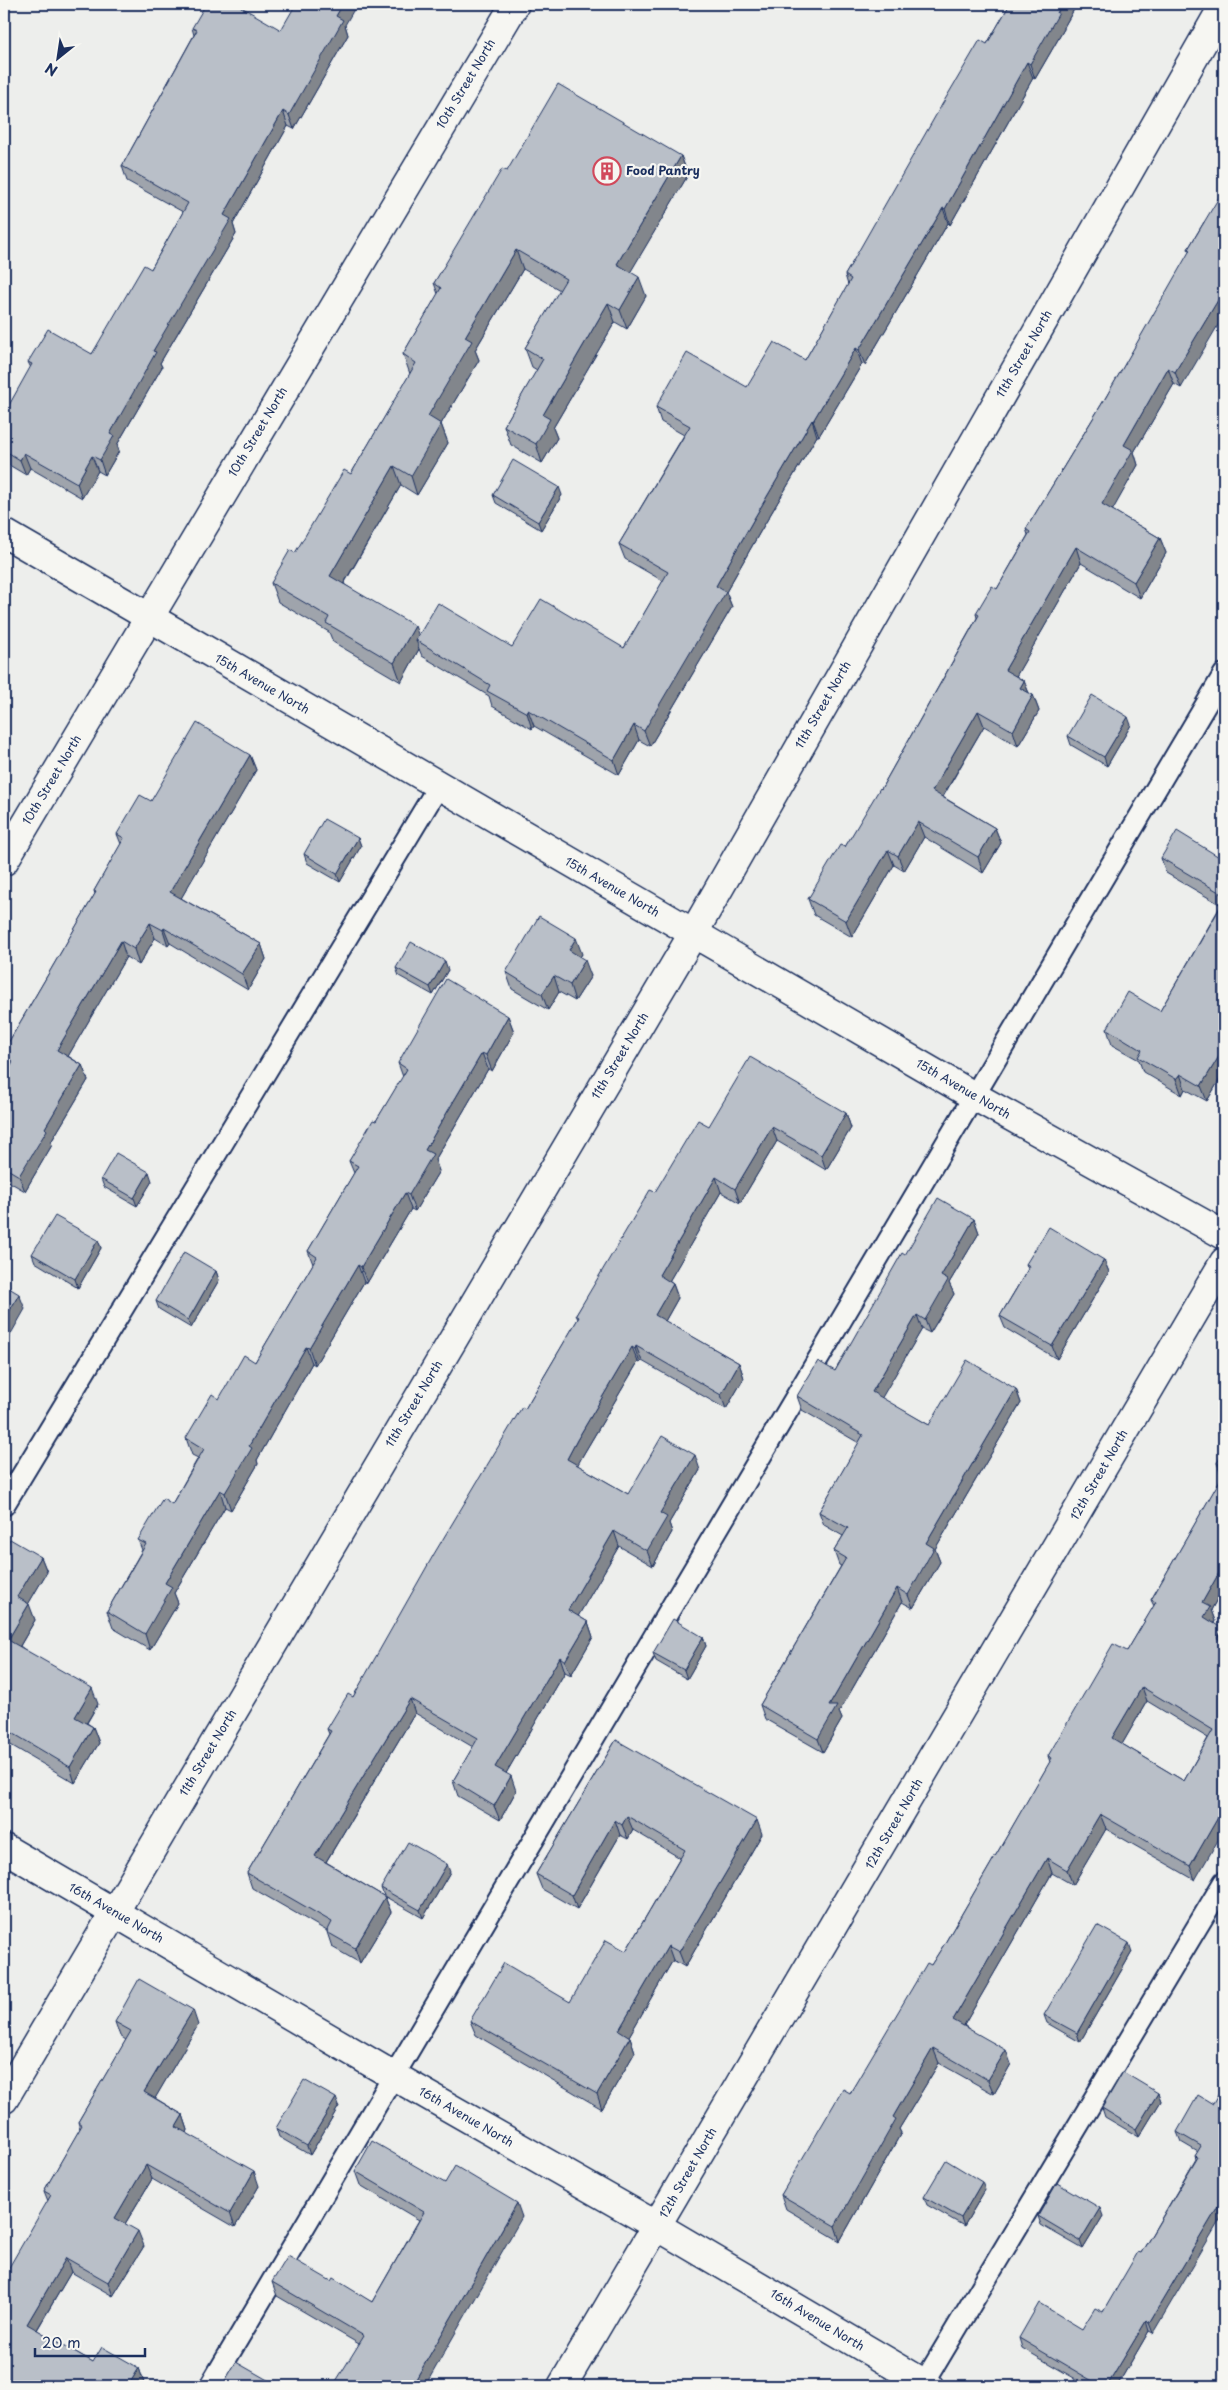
<svg xmlns="http://www.w3.org/2000/svg" width="1228" height="2390" font-family="'Playpen Sans',sans-serif">
  <style>
    .lines { fill: none; stroke-linecap: round; stroke-linejoin: round }
    .service-casing { stroke: #1b2f5e; stroke-width: 24 }
    .minor-casing { stroke: #1b2f5e; stroke-width: 31 }
    .tertiary-casing { stroke: #1b2f5e; stroke-width: 31 }
    .primary-casing { stroke: #1b2f5e; stroke-width: 31 }
    .service { stroke: #f6f6f2; stroke-width: 20 }
    .minor { stroke: #f6f6f2; stroke-width: 28 }
    .tertiary { stroke: #f6f6f2; stroke-width: 28 }
    .primary { stroke: #f6f6f2; stroke-width: 28 }
    .wall { fill: #9fa4ac; stroke: #1b2f5e; fill-rule: evenodd }
    .shaded-wall { fill: #82868c; stroke: #1b2f5e }
    .building { fill: #b9bfc8; stroke: #1b2f5e; fill-rule: evenodd }
    .labels { text-anchor: middle; stroke-width: 4.5; stroke-linejoin: round; paint-order: stroke }
    .street-label { font-size: 12px; fill: #1b2f5e; stroke: #f6f6f2 }
    .poi-label { font-size: 12px; font-weight: bold; fill: #1b2f5e; stroke: #f6f6f2; text-anchor: start }
  </style>
  <rect width="100%" height="100%" fill="#edeeec"/>
  <filter id="ink" filterUnits="userSpaceOnUse"><feTurbulence type="fractalNoise" baseFrequency=".02" numOctaves="2"/><feDisplacementMap in="SourceGraphic" scale="10" xChannelSelector="R" yChannelSelector="G"/><feConvolveMatrix kernelMatrix="1 2 1 2 8 2 1 2 1" color-interpolation-filters="sRGB"/></filter>
  <g filter="url(#ink)">
    <g class="lines">
      <!-- service casing -->
      <g class="service-casing">
        <g id="service">
          <polyline points="4,1505 438,787"/>
          <polyline points="210,2386 1224,674"/>
          <polyline points="922,2386 1224,1882"/>
        </g>
      </g>
      <!-- minor casing -->
      <g class="minor-casing">
        <g id="minor">
          <polyline points="4,533 149,617"/>
          <polyline points="4,1848 394,2076 657,2226 929,2386"/>
          <polyline points="4,2099 693,934 1224,5"/>
          <polyline points="562,2386 1224,1262"/>
        </g>
      </g>
      <!-- tertiary casing -->
      <g class="tertiary-casing">
        <polyline id="tertiary" points="149,617 974,1096 1224,1235"/>
      </g>
      <!-- primary casing -->
      <g class="primary-casing">
        <polyline id="primary" points="4,861 515,4"/>
      </g>
      <!-- service -->
      <use href="#service" class="service"/>
      <!-- minor -->
      <use href="#minor" class="minor"/>
      <!-- tertiary -->
      <use href="#tertiary" class="tertiary"/>
      <!-- primary -->
      <use href="#primary" class="primary"/>
    </g>
    <!-- wall -->
    <g class="wall">
      <polygon points="1010,4 1077,4 1064,27 1064,29 1035,79 1033,78 950,225 948,223 865,365 862,364 819,436 817,436 760,532 726,592 732,607 650,746 639,740 619,775 534,726 532,729 492,706 489,696 422,656 419,649 401,682 333,642 329,632 278,602 271,583 295,553 351,474 410,374 403,354 438,294 434,283 507,171 681,156 688,175 630,272 646,296 627,329 615,322 553,428 557,438 542,463 511,445 504,426 537,370 532,367 525,348 560,290 523,269 475,350 479,360 441,424 448,443 417,495 401,485 344,584 419,636 512,647 624,648 663,581 625,559 619,544 684,435 661,422 656,407 747,387 805,360 848,285 845,275 987,44"/>
      <polygon points="345,25 348,35 294,129 288,126 233,224 236,234 160,363 162,367 117,445 119,451 105,475 98,471 82,498 30,468 26,475 4,462 4,414 31,368 28,362 92,354 151,269 183,212 127,181 122,166 194,35 192,28 281,30"/>
      <polygon points="1204,222 1181,388 1174,384 1134,452 1138,465 1112,510 1160,538 1166,553 1140,598 1081,563 1016,676 1024,681 1029,693 1033,695 1039,711 1018,746 984,726 943,797 995,828 1001,843 983,873 924,837 904,871 894,865 852,937 814,915 808,899 845,847 881,789 977,618 976,613 997,589 1028,535 1026,529 1106,397 1190,252 1188,249"/>
      <polygon points="493,495 562,495 541,530 496,503"/>
      <polygon points="1131,725 1107,766 1071,745 1068,736"/>
      <polygon points="250,755 256,770 181,898 261,944 266,959 248,990 170,943 168,946 155,938 139,965 126,957 68,1056 82,1065 88,1080 51,1142 52,1145 25,1191 4,1179 4,1078 8,1070 7,1070 4,1062 4,1050 95,894 94,891 121,844 117,834 151,801"/>
      <polygon points="358,838 361,846 340,882 307,863 304,854"/>
      <polygon points="1161,858 1224,860 1224,1072 1207,1101 1185,1089 1182,1095 1143,1072 1139,1060 1112,1045 1107,1029 1160,1011 1221,905 1166,873"/>
      <polygon points="582,954 580,957 591,976 575,1001 559,992 548,1010 512,989 506,972"/>
      <polygon points="396,968 448,970 433,995 399,976"/>
      <polygon points="508,1016 514,1032 492,1071 488,1069 435,1160 439,1171 415,1211 411,1209 367,1283 364,1282 315,1365 312,1363 257,1460 258,1464 231,1510 225,1507 174,1593 178,1603 150,1650 113,1628 107,1611 142,1550 138,1540 172,1504 198,1458 192,1455 186,1438 255,1362 313,1264 308,1251 354,1173 349,1161 376,1121 403,1077 398,1063"/>
      <polygon points="846,1113 851,1128 826,1170 777,1141 740,1203 721,1192 669,1281 673,1284 678,1298 665,1321 739,1363 744,1378 726,1409 642,1361 640,1363 638,1362 577,1465 628,1494 700,1470 669,1523 672,1532 653,1566 619,1546 578,1616 588,1622 593,1637 571,1675 565,1672 506,1773 516,1791 500,1820 458,1796 453,1781 473,1747 415,1713 326,1862 385,1897 391,1912 360,1963 332,1947 327,1932 327,1931 252,1888 247,1873 329,1734 327,1729 353,1697 525,1409 578,1319 576,1315 655,1192 709,1126"/>
      <polygon points="101,1179 152,1181 137,1206 104,1187"/>
      <polygon points="974,1219 979,1233 949,1283 954,1294 930,1333 922,1329 881,1398 929,1425 1016,1389 1021,1403 935,1549 940,1562 913,1608 902,1602 839,1712 842,1719 823,1752 765,1719 760,1705 841,1566 839,1565 834,1551 843,1536 824,1525 819,1512 859,1443 802,1410 797,1396 835,1371 905,1255"/>
      <polygon points="98,1240 101,1248 78,1288 35,1262 32,1254"/>
      <polygon points="1104,1260 1109,1272 1057,1359 1005,1328 1000,1316 1028,1269 1026,1264"/>
      <polygon points="216,1271 219,1280 191,1328 159,1309 156,1301"/>
      <path d="M1224,1451V1587L1211,1610L1215,1621L1214,1623L1224,1633L1195,1880L1106,1829L1073,1885L1052,1873L964,2025L1011,2064L994,2094L939,2063L899,2129L901,2133L840,2241L786,2209L781,2195L850,2093L945,1943L1050,1762L1048,1756L1127,1651L1154,1606L1151,1600L1222,1477L1217,1463ZM1147,1701L1208,1738L1184,1781L1122,1744Z"/>
      <polygon points="4,1549 41,1557 47,1572 28,1604 35,1620 20,1646 98,1704 87,1723 93,1727 99,1743 75,1783 4,1741"/>
      <polygon points="703,1637 706,1646 687,1679 656,1661 653,1653"/>
      <polygon points="616,1740 762,1834 685,1967 673,1960 629,2036 630,2037 635,2052 602,2109 476,2035 470,2021 570,2002 626,1951 680,1858 633,1830 628,1839 620,1835 577,1909 542,1889 536,1874"/>
      <polygon points="450,1872 423,1918 384,1896 381,1888"/>
      <polygon points="1132,1952 1080,2042 1047,2023 1044,2015"/>
      <polygon points="115,2022 198,2025 155,2098 183,2115 188,2130 187,2133 259,2186 235,2227 152,2179 125,2224 144,2246 113,2296 71,2272 37,2330 93,2362 139,2368 144,2383 142,2386 4,2386 48,2201 44,2191 80,2129 78,2122 126,2040 120,2036"/>
      <polygon points="1158,2093 1161,2101 1139,2137 1105,2117 1102,2108"/>
      <polygon points="1213,2104 1153,2333 1149,2331 1117,2386 1088,2386 1022,2348 1019,2338 1082,2329 1103,2312 1141,2253 1196,2159 1195,2156 1198,2152 1181,2142 1177,2132"/>
      <polygon points="339,2106 310,2155 279,2137 276,2128"/>
      <polygon points="355,2171 445,2183 522,2217 359,2344 277,2296 272,2282 331,2281 372,2302 419,2220 360,2185"/>
      <polygon points="985,2190 964,2226 927,2205 924,2197"/>
      <polygon points="1038,2216 1103,2216 1083,2249 1041,2225"/>
    </g>
    <!-- shaded-wall -->
    <g class="shaded-wall">
      <polygon points="343,4 357,4 345,25 348,35 294,129 289,115 336,16"/>
      <polygon points="1062,4 1077,4 1064,27 1064,29 1035,79 1030,64"/>
      <polygon points="1027,62 1033,78 950,225 945,209"/>
      <polygon points="283,111 288,126 233,224 236,234 160,363 162,367 117,445 119,451 105,475 100,460 110,434 224,215"/>
      <polygon points="681,156 688,175 624,283 617,264"/>
      <polygon points="943,208 948,223 865,365 859,350"/>
      <polygon points="516,250 523,269 475,350 479,360 441,424 448,443 417,495 411,476 428,416 465,337"/>
      <polygon points="639,277 646,296 627,329 620,310"/>
      <polygon points="1224,290 1224,315 1181,388 1175,372"/>
      <polygon points="608,303 615,322 553,428 557,438 542,463 536,444 543,415"/>
      <polygon points="856,348 862,364 819,436 813,421"/>
      <polygon points="1168,368 1174,384 1134,452 1138,465 1107,520 1102,504 1124,445"/>
      <polygon points="812,420 817,436 760,532 726,592 732,607 650,746 644,731 716,586 755,517"/>
      <polygon points="24,453 30,468 26,475 20,460"/>
      <polygon points="92,456 98,471 82,498 77,483"/>
      <polygon points="394,466 401,485 337,595 330,576"/>
      <polygon points="559,487 562,495 541,530 538,522"/>
      <polygon points="1160,538 1166,553 1140,598 1134,582"/>
      <polygon points="1076,547 1081,563 1011,685 1005,670"/>
      <polygon points="415,626 422,644 416,640 419,649 401,682 394,663"/>
      <polygon points="1024,681 1030,696 1020,688"/>
      <polygon points="1033,695 1039,711 1018,746 1013,731"/>
      <polygon points="528,710 534,726 532,729 527,713"/>
      <polygon points="978,711 984,726 937,806 932,791"/>
      <polygon points="1128,717 1131,725 1107,766 1104,757"/>
      <polygon points="634,725 639,740 619,775 614,760"/>
      <polygon points="250,755 256,770 176,907 170,892"/>
      <polygon points="918,822 924,837 904,871 898,856"/>
      <polygon points="995,828 1001,843 983,873 978,857"/>
      <polygon points="358,838 361,846 340,882 337,874"/>
      <polygon points="888,850 894,865 852,937 846,921"/>
      <polygon points="150,923 155,938 139,965 134,949"/>
      <polygon points="164,928 170,943 168,946 163,930"/>
      <polygon points="576,938 582,954 574,966 569,950"/>
      <polygon points="121,941 126,957 63,1065 57,1050"/>
      <polygon points="261,944 266,959 248,990 242,974"/>
      <polygon points="585,960 591,976 575,1001 570,985"/>
      <polygon points="445,961 448,970 433,995 430,987"/>
      <polygon points="554,976 559,992 548,1010 542,994"/>
      <polygon points="508,1016 514,1032 492,1071 486,1055"/>
      <polygon points="1224,1048 1224,1072 1207,1101 1201,1086"/>
      <polygon points="482,1053 488,1069 435,1160 439,1171 415,1211 409,1195 425,1150"/>
      <polygon points="82,1065 88,1080 51,1142 52,1145 25,1191 19,1176 45,1128"/>
      <polygon points="1180,1074 1185,1089 1182,1095 1176,1079"/>
      <polygon points="846,1113 851,1128 826,1170 821,1155"/>
      <polygon points="772,1127 777,1141 740,1203 735,1189"/>
      <polygon points="149,1172 152,1181 137,1206 134,1198"/>
      <polygon points="716,1177 721,1192 664,1290 659,1275"/>
      <polygon points="405,1193 411,1209 367,1283 361,1267"/>
      <polygon points="974,1219 979,1233 949,1283 954,1294 930,1333 925,1320 941,1276"/>
      <polygon points="98,1240 101,1248 78,1288 75,1279"/>
      <polygon points="1104,1260 1109,1272 1057,1359 1052,1346"/>
      <polygon points="358,1265 364,1282 315,1365 309,1348"/>
      <polygon points="216,1271 219,1280 191,1328 188,1320"/>
      <polygon points="673,1284 678,1298 660,1330 655,1315"/>
      <polygon points="19,1294 25,1309 4,1346 4,1321"/>
      <polygon points="917,1315 922,1329 877,1406 872,1392"/>
      <polygon points="636,1346 642,1361 640,1363 635,1349"/>
      <polygon points="306,1347 312,1363 257,1460 258,1464 231,1510 225,1493 249,1446"/>
      <polygon points="632,1347 638,1362 583,1455 573,1474 567,1459 577,1440"/>
      <polygon points="739,1363 744,1378 726,1409 721,1395"/>
      <polygon points="1016,1389 1021,1403 935,1549 940,1562 913,1608 908,1595 926,1543"/>
      <polygon points="695,1455 700,1470 669,1523 672,1532 653,1566 647,1551 660,1513"/>
      <polygon points="220,1490 225,1507 174,1593 178,1603 150,1650 145,1634 165,1583"/>
      <polygon points="614,1531 619,1546 573,1625 568,1610"/>
      <polygon points="41,1557 47,1572 23,1613 17,1597"/>
      <polygon points="1224,1564 1224,1587 1211,1610 1215,1621 1209,1632 1204,1617 1202,1603"/>
      <polygon points="897,1588 902,1602 839,1712 842,1719 823,1752 818,1739 829,1706"/>
      <polygon points="29,1604 35,1620 14,1656 8,1640"/>
      <polygon points="588,1622 593,1637 571,1675 565,1661"/>
      <polygon points="1223,1629 1224,1633 1224,1649 1217,1638"/>
      <polygon points="703,1637 706,1646 687,1679 684,1670"/>
      <polygon points="560,1657 565,1672 501,1782 495,1767"/>
      <polygon points="1142,1687 1147,1701 1117,1753 1112,1738"/>
      <polygon points="92,1688 98,1704 81,1732 75,1717"/>
      <polygon points="410,1699 415,1713 321,1870 315,1856"/>
      <polygon points="93,1727 99,1743 75,1783 70,1767"/>
      <polygon points="511,1776 516,1791 500,1820 494,1806"/>
      <polygon points="1224,1807 1224,1830 1195,1880 1190,1866"/>
      <polygon points="1100,1814 1106,1829 1073,1885 1067,1870"/>
      <polygon points="627,1816 633,1830 628,1839 622,1825"/>
      <polygon points="615,1820 620,1835 577,1909 572,1895"/>
      <polygon points="757,1820 762,1834 685,1967 679,1952"/>
      <polygon points="1047,1858 1052,1873 959,2034 953,2020"/>
      <polygon points="447,1864 450,1872 423,1918 420,1910"/>
      <polygon points="385,1897 391,1912 360,1963 355,1948"/>
      <polygon points="1129,1943 1132,1952 1080,2042 1077,2033"/>
      <polygon points="668,1946 673,1960 624,2045 619,2030"/>
      <polygon points="193,2010 198,2025 150,2107 144,2092"/>
      <polygon points="630,2037 635,2052 602,2109 597,2094"/>
      <polygon points="933,2048 939,2063 899,2129 901,2133 840,2241 835,2226 893,2117"/>
      <polygon points="1006,2050 1011,2064 994,2094 988,2080"/>
      <polygon points="1158,2093 1161,2101 1139,2137 1136,2129"/>
      <polygon points="336,2098 339,2106 310,2155 307,2146"/>
      <polygon points="183,2115 188,2130 182,2141 176,2127"/>
      <polygon points="146,2165 152,2179 120,2232 115,2218"/>
      <polygon points="254,2171 259,2186 235,2227 230,2213"/>
      <polygon points="982,2182 985,2190 964,2226 961,2218"/>
      <polygon points="1224,2197 1224,2213 1153,2333 1149,2323"/>
      <polygon points="517,2203 522,2217 425,2386 412,2386"/>
      <polygon points="1100,2208 1103,2216 1083,2249 1080,2241"/>
      <polygon points="138,2231 144,2246 113,2296 108,2282"/>
      <polygon points="66,2258 71,2272 32,2338 27,2324"/>
      <polygon points="1146,2321 1149,2331 1117,2386 1107,2386"/>
      <polygon points="139,2368 144,2383 142,2386 128,2386"/>
    </g>
    <!-- building -->
    <g class="building">
      <polygon points="206,4 236,4 281,30 296,4 343,4 336,16 343,20 289,115 283,111 224,215 231,219 153,351 156,352 110,434 114,436 100,460 92,456 77,483 24,453 20,460 4,450 4,414 32,364 28,362 48,329 92,354 144,265 151,269 188,203 122,166 197,30 192,28"/>
      <polygon points="1010,4 1062,4 1057,13 1059,13 1030,64 1027,62 945,209 943,208 859,350 856,348 813,421 812,420 755,517 716,586 726,592 644,731 634,725 614,760 528,710 527,713 487,691 490,685 416,640 438,603 512,647 541,599 624,648 668,572 619,544 690,426 656,407 687,353 747,387 774,342 805,360 851,279 845,275 940,108 980,40 987,44"/>
      <polygon points="558,84 681,156 617,264 639,277 620,310 608,303 543,415 550,419 536,444 504,426 543,359 525,348 566,279 516,250 465,337 472,341 428,416 441,424 411,476 394,466 330,576 415,626 394,663 326,623 329,617 271,583 290,550 295,553 344,470 351,474 416,363 403,354 441,288 434,283 502,169 507,171"/>
      <polygon points="1224,189 1224,290 1175,372 1168,368 1124,445 1133,450 1102,504 1160,538 1134,582 1076,547 1005,670 1024,681 1020,688 1033,695 1013,731 978,711 932,791 995,828 978,857 918,822 898,856 888,850 846,921 808,899 840,845 845,847 880,788 881,789 979,615 976,613 992,586 997,589 1030,532 1026,529 1106,397 1190,250 1188,249"/>
      <polygon points="513,460 559,487 538,522 493,495"/>
      <polygon points="1092,695 1128,717 1104,757 1068,736"/>
      <polygon points="197,723 250,755 170,892 261,944 242,974 164,928 163,930 150,923 134,949 121,941 57,1050 82,1065 45,1128 47,1130 19,1176 4,1167 4,1078 13,1061 4,1056 4,1050 96,892 94,891 124,838 117,834 140,795 151,801"/>
      <polygon points="324,819 358,838 337,874 304,854"/>
      <polygon points="1177,831 1224,860 1224,895 1161,858"/>
      <polygon points="1224,901 1224,1048 1201,1086 1180,1074 1176,1079 1138,1057 1142,1050 1107,1029 1128,992 1160,1011"/>
      <polygon points="539,916 576,938 569,950 585,960 570,985 554,976 542,994 506,972"/>
      <polygon points="411,942 445,961 430,987 396,968"/>
      <polygon points="446,979 508,1016 486,1055 482,1053 425,1150 433,1154 409,1195 405,1193 361,1267 358,1265 309,1348 306,1347 249,1446 252,1448 225,1493 220,1490 165,1583 172,1587 145,1634 107,1611 146,1544 138,1540 163,1498 172,1504 204,1449 186,1438 212,1394 219,1399 244,1355 255,1362 317,1257 308,1251 358,1166 349,1161 373,1120 376,1121 407,1069 398,1063"/>
      <polygon points="750,1057 846,1113 821,1155 772,1127 735,1189 716,1177 659,1275 673,1284 655,1315 739,1363 721,1395 636,1346 635,1349 632,1347 577,1440 567,1459 628,1494 662,1436 695,1455 660,1513 667,1517 647,1551 614,1531 568,1610 588,1622 565,1661 560,1657 495,1767 511,1776 494,1806 453,1781 478,1738 410,1699 315,1856 385,1897 355,1948 327,1932 332,1922 247,1873 331,1731 327,1729 348,1694 353,1697 434,1554 522,1407 525,1409 579,1317 576,1315 650,1190 655,1192 698,1120 709,1126"/>
      <polygon points="116,1153 149,1172 134,1198 101,1179"/>
      <polygon points="938,1198 974,1219 941,1276 948,1280 925,1320 917,1315 872,1392 929,1425 967,1360 1016,1389 926,1543 934,1548 908,1595 897,1588 829,1706 837,1706 818,1739 760,1705 846,1558 834,1551 848,1528 819,1512 863,1435 797,1396 818,1361 835,1371 902,1253 905,1255"/>
      <polygon points="55,1216 98,1240 75,1279 32,1254"/>
      <polygon points="1049,1227 1104,1260 1052,1346 1000,1316 1030,1266 1026,1264"/>
      <polygon points="184,1252 216,1271 188,1320 156,1301"/>
      <polygon points="4,1285 19,1294 4,1321"/>
      <polygon points="1224,1451 1224,1467 1217,1463"/>
      <path d="M1224,1473V1564L1202,1603L1210,1607L1204,1617L1223,1629L1217,1638L1224,1643V1807L1190,1866L1100,1814L1067,1870L1047,1858L953,2020L1006,2050L988,2080L933,2048L893,2117L896,2119L835,2226L781,2195L843,2089L850,2093L927,1963L931,1965L945,1943L1052,1758L1048,1756L1113,1644L1127,1651L1156,1602L1151,1600ZM1142,1687L1213,1730L1184,1781L1112,1738Z"/>
      <polygon points="10,1539 41,1557 17,1597 29,1604 8,1640 92,1688 75,1717 93,1727 70,1767 4,1728 4,1549"/>
      <polygon points="673,1619 703,1637 684,1670 653,1653"/>
      <polygon points="616,1740 757,1820 679,1952 668,1946 619,2030 630,2037 597,2094 470,2021 504,1963 570,2002 606,1940 626,1951 685,1850 627,1816 622,1825 615,1820 572,1895 536,1874"/>
      <polygon points="408,1842 447,1864 420,1910 381,1888"/>
      <polygon points="1097,1925 1129,1943 1077,2033 1044,2015"/>
      <polygon points="139,1979 193,2010 144,2092 183,2115 176,2127 254,2171 230,2213 146,2165 115,2218 138,2231 108,2282 66,2258 27,2324 93,2362 102,2347 139,2368 128,2386 76,2386 72,2384 70,2386 4,2386 4,2276 51,2195 44,2191 82,2125 78,2122 131,2031 115,2022"/>
      <polygon points="1123,2072 1158,2093 1136,2129 1102,2108"/>
      <polygon points="304,2080 336,2098 307,2146 276,2128"/>
      <polygon points="1224,2084 1224,2197 1149,2323 1146,2321 1107,2386 1101,2386 1019,2338 1039,2303 1082,2329 1095,2308 1103,2312 1138,2252 1141,2253 1198,2157 1195,2156 1201,2146 1177,2132 1198,2095 1213,2104"/>
      <polygon points="372,2141 445,2183 455,2166 517,2203 412,2386 333,2386 364,2336 272,2282 288,2256 331,2281 333,2278 372,2302 424,2212 355,2171"/>
      <polygon points="946,2160 982,2182 961,2218 924,2197"/>
      <polygon points="1057,2183 1100,2208 1080,2241 1038,2216"/>
      <polygon points="236,2362 278,2386 222,2386"/>
    </g>
  </g>
  <!-- icons -->
  <defs>
    <g id="building-ring" transform="scale(1.4375)"><circle r="9.5" fill="#f6f6f2" stroke="#d1495b" stroke-width="1.5"/><path d="M-4-6H4V6H1V3H-1V6H-4ZM-2.5-4.3h1.7v1.8h-1.7ZM.8-4.3h1.7v1.8H.8ZM-2.5-1h1.7V.8h-1.7ZM.8-1h1.7V.8H.8Z" fill="#d1495b"/></g>
  </defs>
  <g fill-rule="evenodd">
    <use href="#building-ring" x="607" y="171"/>
  </g>
  <g class="labels">
    <!-- street labels -->
    <g class="street-label">
      <text transform="translate(466 84) rotate(-59)" y="4">10th Street North</text>
      <text transform="translate(1024 354) rotate(-60)" y="4">11th Street North</text>
      <text transform="translate(258 432) rotate(-59)" y="4">10th Street North</text>
      <text transform="translate(262 684) rotate(30)" y="4">15th Avenue North</text>
      <text transform="translate(823 705) rotate(-60)" y="4">11th Street North</text>
      <text transform="translate(52 780) rotate(-59)" y="4">10th Street North</text>
      <text transform="translate(612 887) rotate(30)" y="4">15th Avenue North</text>
      <text transform="translate(620 1056) rotate(-59)" y="4">11th Street North</text>
      <text transform="translate(963 1089) rotate(30)" y="4">15th Avenue North</text>
      <text transform="translate(414 1404) rotate(-59)" y="4">11th Street North</text>
      <text transform="translate(1099 1475) rotate(-60)" y="4">12th Street North</text>
      <text transform="translate(208 1753) rotate(-59)" y="4">11th Street North</text>
      <text transform="translate(894 1824) rotate(-60)" y="4">12th Street North</text>
      <text transform="translate(116 1913) rotate(30)" y="4">16th Avenue North</text>
      <text transform="translate(466 2117) rotate(30)" y="4">16th Avenue North</text>
      <text transform="translate(688 2173) rotate(-60)" y="4">12th Street North</text>
      <text transform="translate(817 2320) rotate(31)" y="4">16th Avenue North</text>
    </g>
    <!-- poi labels -->
    <g class="poi-label">
      <text x="626" y="175">Food Pantry</text>
    </g>
  </g>
  <!-- margin -->
  <rect width="1228" height="2390" fill="none" stroke="#f6f6f2" stroke-width="20"/>
  <rect x="10" y="10" width="1208" height="2370" fill="none" stroke="#1b2f5e" stroke-width="2" filter="url(#ink)"/>
  <!-- north arrow -->
  <g transform="translate(58 58) rotate(210)" stroke="#f6f6f2" stroke-width="4" paint-order="stroke">
  <path d="M0-4L9 19L0 12L-9 19Z" fill="#1b2f5e"/>
  <text y="-8" font-size="14" font-weight="bold" text-anchor="middle" fill="#1b2f5e">N</text>
  </g>
  <!-- scale -->
  <path d="M35 2348v8h110v-8" fill="none" stroke="#1b2f5e" stroke-width="2.5"/>
  <text x="42" y="2348" font-size="15" fill="#1b2f5e" stroke="#f6f6f2" stroke-width="4" paint-order="stroke">20 m</text>
</svg>
